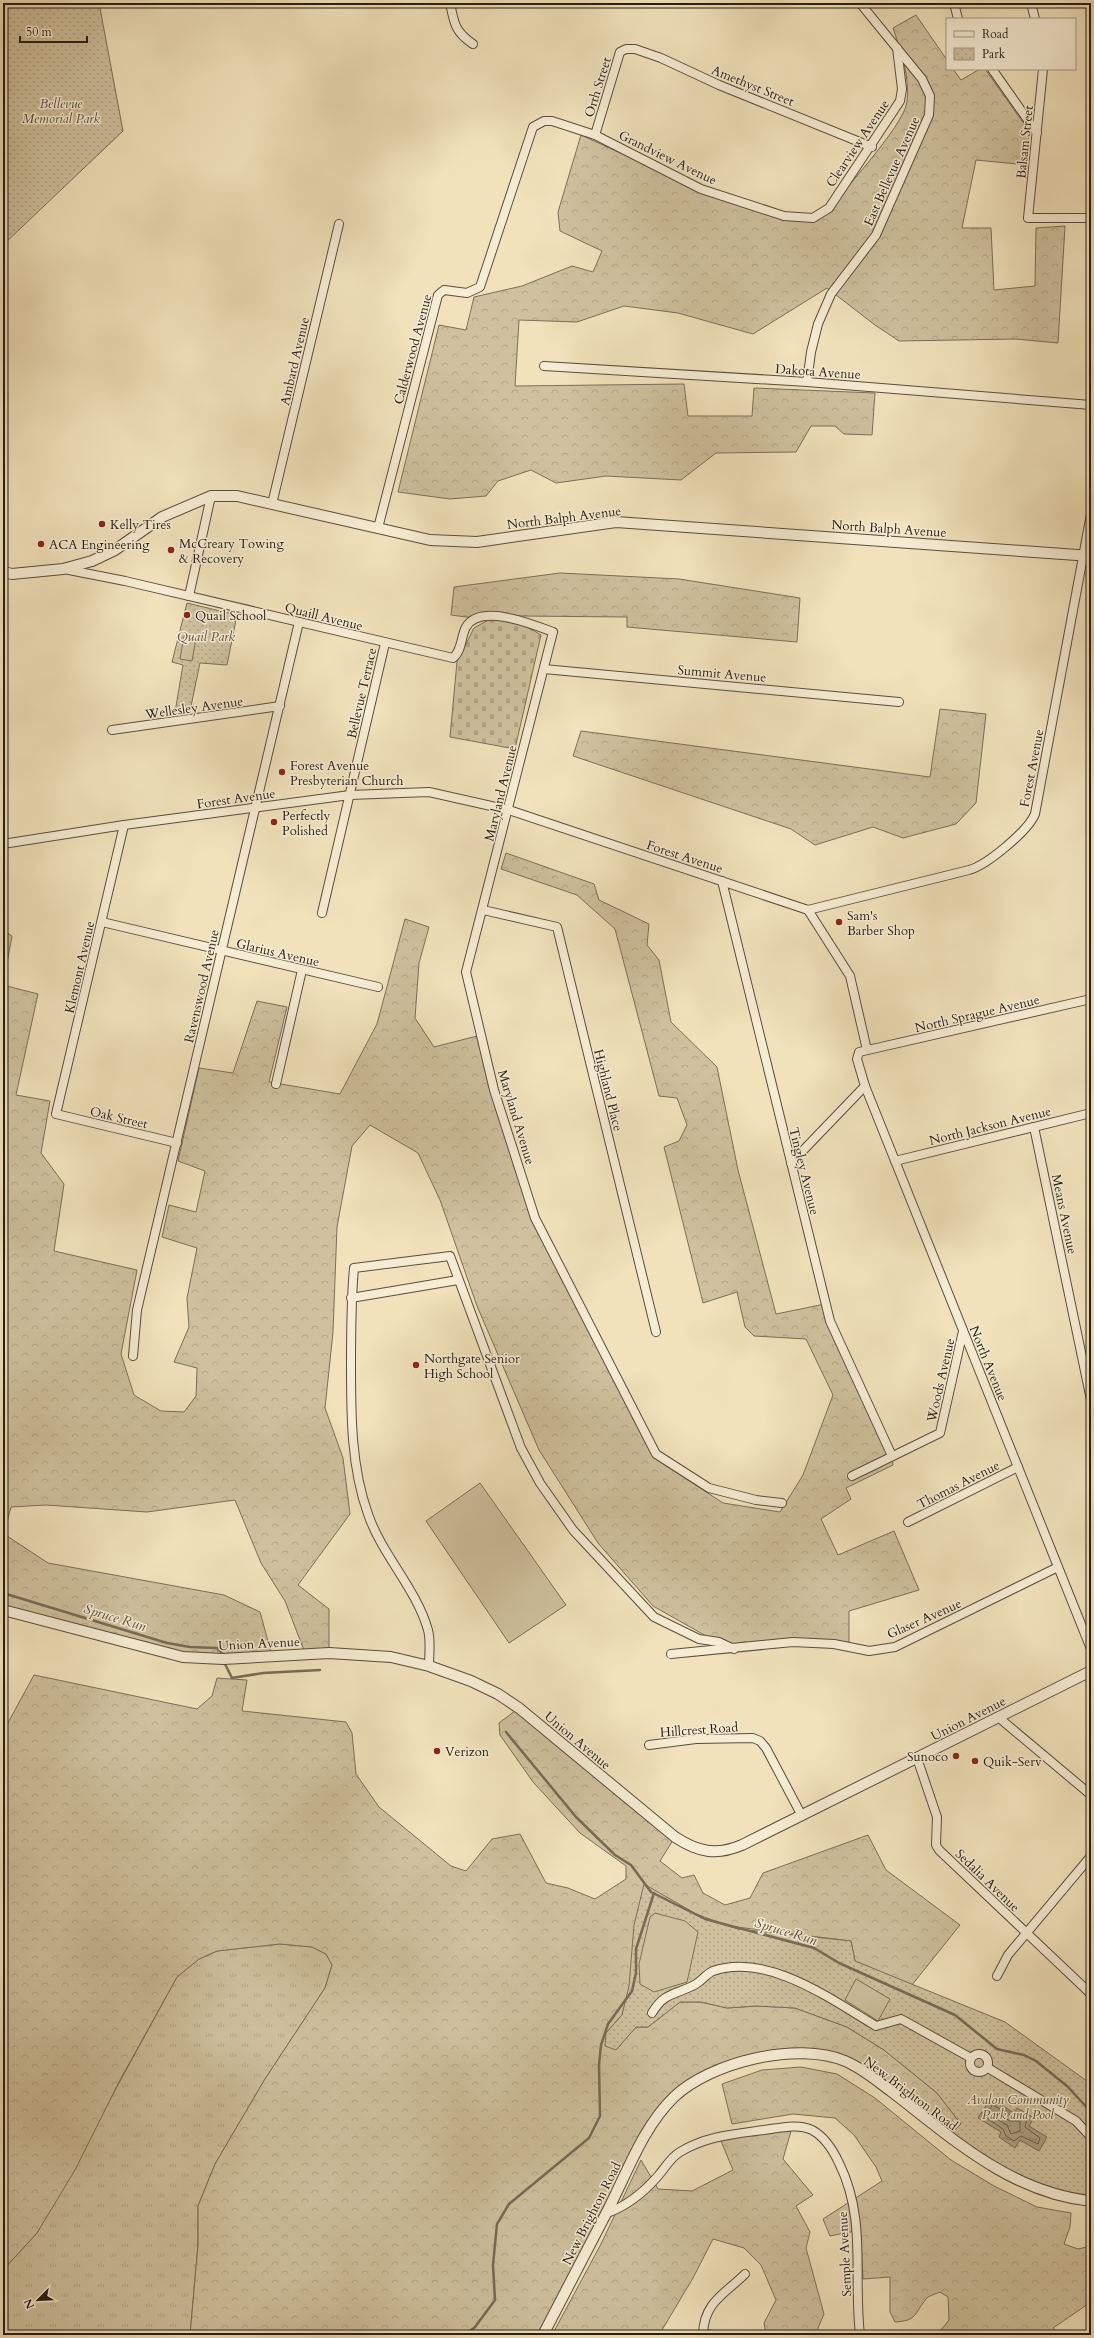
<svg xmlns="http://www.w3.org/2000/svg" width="1094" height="2338" font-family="Cardo,serif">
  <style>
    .grass { fill: url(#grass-tufts); stroke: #7b6f58 }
    .forest { fill: url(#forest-crowns); stroke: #7b6f58 }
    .cemetery { fill: url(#cemetery-stones); stroke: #7b6f58 }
    .park { fill: url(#park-dots); stroke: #7b6f58 }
    .pitch { fill: #cfc19e; stroke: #7b6f58 }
    .water { fill: url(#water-ripples); stroke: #776b55 }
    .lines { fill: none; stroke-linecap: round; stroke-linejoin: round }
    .shore { stroke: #6a5e4a; stroke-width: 1 }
    .stream { stroke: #776b55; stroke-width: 2.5 }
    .minor-casing { stroke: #5a4e3c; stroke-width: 10 }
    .tertiary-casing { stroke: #5a4e3c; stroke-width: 12 }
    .minor { stroke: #f6ecd3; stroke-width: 8 }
    .tertiary { stroke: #f6ecd3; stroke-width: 10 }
    .poi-dot { fill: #8f2418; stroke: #f6ecd3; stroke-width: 1.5 }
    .labels { text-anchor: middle; stroke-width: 3; stroke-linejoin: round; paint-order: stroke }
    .street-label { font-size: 13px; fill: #271d12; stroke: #f6ecd3 }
    .park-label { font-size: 13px; font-style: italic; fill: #594e3c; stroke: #f6ecd3 }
    .poi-label { font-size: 13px; fill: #271d12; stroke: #f6ecd3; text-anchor: start }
    .water-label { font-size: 14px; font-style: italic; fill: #5c513f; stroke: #f6ecd3 }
  </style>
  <defs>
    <pattern id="grass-tufts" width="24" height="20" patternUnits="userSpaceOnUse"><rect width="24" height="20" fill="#cfc19e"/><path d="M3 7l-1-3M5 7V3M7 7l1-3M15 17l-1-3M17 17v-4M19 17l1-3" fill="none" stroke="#b2a587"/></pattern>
    <pattern id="forest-crowns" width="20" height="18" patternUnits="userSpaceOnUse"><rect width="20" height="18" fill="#cfc19e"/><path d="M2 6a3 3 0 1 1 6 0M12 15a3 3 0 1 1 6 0" fill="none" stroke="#b2a587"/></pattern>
    <pattern id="cemetery-stones" width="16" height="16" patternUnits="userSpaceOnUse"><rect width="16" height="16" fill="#cfc19e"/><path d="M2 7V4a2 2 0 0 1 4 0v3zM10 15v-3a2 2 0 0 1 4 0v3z" fill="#b2a587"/></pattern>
    <pattern id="park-dots" width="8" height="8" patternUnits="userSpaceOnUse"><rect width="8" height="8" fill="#cfc19e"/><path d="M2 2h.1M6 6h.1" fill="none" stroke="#b2a587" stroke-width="1.8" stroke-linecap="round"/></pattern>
    <pattern id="water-ripples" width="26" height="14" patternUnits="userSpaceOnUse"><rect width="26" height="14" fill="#ac9f82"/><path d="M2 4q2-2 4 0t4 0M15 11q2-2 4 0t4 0" fill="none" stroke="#8c8169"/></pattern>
  </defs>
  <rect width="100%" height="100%" fill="#f1e2bb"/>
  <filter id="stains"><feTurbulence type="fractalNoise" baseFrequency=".005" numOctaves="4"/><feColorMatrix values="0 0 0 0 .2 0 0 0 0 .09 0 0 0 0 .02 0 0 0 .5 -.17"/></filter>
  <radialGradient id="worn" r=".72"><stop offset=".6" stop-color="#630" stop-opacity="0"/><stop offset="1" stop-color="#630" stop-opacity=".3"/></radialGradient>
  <!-- grass -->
  <polygon class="grass" points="280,1944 312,1947 326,1954 332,1965 325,1988 265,2079 215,2164 198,2206 198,2245 190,2335 3,2335 3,2270 37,2233 177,1977 199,1959 217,1951"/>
  <!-- forest -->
  <g class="forest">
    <path d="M916,15L947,60V69H953L961,80L980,69H985L1029,131L1027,165L976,160L962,228H991L994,290L1035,286L1036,228L1065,226L1058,343L1016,339L899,341L875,325L827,288L753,334L678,313L624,306L577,322L519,320L515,386L684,384L688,416H752L754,388L875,393L872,435L844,434L835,426H811L796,452L716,453L681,480L606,476L556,483L531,470L498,481L486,496L450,499L398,492L439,325L466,330L474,297L522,286L572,266L593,272L602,251L560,231L558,212L581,135L647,165L698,192L782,217L810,221L820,219C838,197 904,126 907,102C910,76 901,52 893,28Z"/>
    <polygon points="560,573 679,579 800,598 797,642 627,627 627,617 521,616 493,612 474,618 451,615 454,587"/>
    <polygon points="940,709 986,714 976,803 956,824 903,838 873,827 815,845 791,829 573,756 581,731 930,777"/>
    <polygon points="506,853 594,884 599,900 649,924 647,945 659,960 671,1022 717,1067 738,1170 776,1314 825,1304 892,1456 893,1465 846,1488 851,1499 821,1519 838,1555 894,1531 919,1590 849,1611 849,1647 834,1644 734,1649 706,1636 653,1606 598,1543 539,1450 477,1306 440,1200 418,1153 370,1125 352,1146 337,1227 333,1332 325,1408 343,1458 350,1514 298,1585 329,1609 329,1653 305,1653 285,1601 261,1563 235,1500 147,1512 46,1505 11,1507 4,1534 48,1563 224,1595 260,1612 272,1656 183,1657 3,1610 3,985 38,994 16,1095 50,1101 41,1153 64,1184 54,1251 137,1270 121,1354 134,1395 161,1411 184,1412 196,1396 197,1368 174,1362 189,1327 187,1298 197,1248 162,1237 169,1205 196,1212 205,1171 178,1161 199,1068 233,1073 257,1001 287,1007 269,1082 340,1094 377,1024 405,919 429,927 419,963 415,1018 434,1047 481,1035 535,1218 639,1422 656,1459 723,1503 780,1512 803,1475 833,1395 806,1339 754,1336 745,1327 737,1292 703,1303 664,1147 679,1141 687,1125 677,1098 659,1096 615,929 577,895 501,869"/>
    <polygon points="3,930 12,936 3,984"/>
    <polygon points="34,1675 197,1709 212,1696 217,1678 247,1680 242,1711 346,1722 352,1733 356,1774 379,1807 451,1866 466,1871 492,1839 520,1834 546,1883 568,1888 595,1899 626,1879 626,1866 580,1833 533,1782 500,1735 499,1723 519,1708 675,1837 660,1861 682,1878 694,1875 703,1893 725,1905 750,1898 763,1873 868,1835 886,1870 960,1925 912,1985 855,1961 851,1941 728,1926 681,1908 631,1982 622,2015 606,2033 616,2050 636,2027 648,2027 680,2002 701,2002 727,2008 756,2006 795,2008 847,2027 884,2050 937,2093 961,2124 948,2137 857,2068 807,2053 723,2069 667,2105 543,2335 190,2335 198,2245 198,2206 215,2164 265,2079 325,1988 332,1965 326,1954 312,1947 280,1944 217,1951 199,1959 177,1977 120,2080 75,2170 37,2233 3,2270 3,1732"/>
    <path d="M801,2067L837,2074L875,2098L951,2160L994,2186L1037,2207L1071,2213L1070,2227L1064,2244L1078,2249L1091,2246V2302L1053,2328L1060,2335H937L949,2320L948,2297L940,2292C936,2294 928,2296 926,2299C914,2314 917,2321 895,2322L890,2312V2277L863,2279L860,2230L830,2236L823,2219L882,2181L876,2167L854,2135L835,2118L793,2114L732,2124L722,2084L762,2070Z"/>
    <polygon points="791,2131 783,2159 813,2195 796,2206 810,2232 806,2248 824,2314 818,2328 818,2335 766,2335 764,2323 776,2300 761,2265 744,2248 713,2239 693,2278 659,2335 552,2335 601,2244 641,2160 658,2189 692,2191 733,2170 721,2141 753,2133"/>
  </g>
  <!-- cemetery -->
  <path class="cemetery" d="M490,619C510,620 524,624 541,635L515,749L450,737L458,651L465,646L474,628Z"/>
  <!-- park -->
  <g class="park">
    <polygon points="3,3 99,3 123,131 3,245"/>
    <polygon points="187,603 237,615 227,665 200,663 190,711 175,712 183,665 172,662"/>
    <path d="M644,1884L705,1919L738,1929L851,1941L855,1961L1005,2022L1091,2084V2197C1040,2193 993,2162 951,2134L961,2124L937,2093L884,2050L847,2027L795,2008L756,2006L727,2008L701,2002H680L648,2027H636L616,2050L605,2046L606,2033L622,2015L629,1986L634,1925Z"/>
  </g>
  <!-- pitch -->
  <g class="pitch">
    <polygon points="184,636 196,638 192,661 180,659"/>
    <polygon points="480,1483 566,1605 509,1643 426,1521"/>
    <polygon points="655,1913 685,1921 698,1932 687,1982 654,1992 640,1984 639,1964 650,1917"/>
    <polygon points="856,1979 890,1999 878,2021 845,2000"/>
  </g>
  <!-- water -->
  <polygon class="water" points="991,2098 1014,2113 1017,2108 1034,2118 1029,2126 1047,2137 1039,2151 1020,2140 1015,2148 999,2137 1001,2132 978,2118"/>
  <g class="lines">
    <!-- shore -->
    <g class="shore">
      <polygon points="993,2105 1012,2116 1020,2114 1027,2118 1025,2127 1040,2138 1038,2144 1021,2136 1014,2141 1006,2136 1003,2129 985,2117"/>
      <polygon points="995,2112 1010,2121 1020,2121 1020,2131 1011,2134 1007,2125 992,2116"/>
    </g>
    <!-- stream -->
    <g class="stream">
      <polyline points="3,1593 167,1643 190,1647 217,1648 222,1653"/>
      <polyline points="225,1664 232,1678 263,1673 320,1670"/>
      <polyline points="506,1732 576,1817 615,1855 631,1865 651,1892 705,1919 814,1948 839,1963 955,2015 997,2049 1024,2055 1036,2061 1067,2086 1091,2112"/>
      <polyline points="465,2335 475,2327 495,2300 493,2265 497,2224 509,2204 589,2138 600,2116 599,2065 601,2045 608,2024 632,1991 636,1973 636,1949 654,1893"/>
    </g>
    <!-- minor casing -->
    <g class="minor-casing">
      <g id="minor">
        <path d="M450,3C454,23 455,32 473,44"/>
        <polyline points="954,3 958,19"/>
        <polyline points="1031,3 1035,19"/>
        <polyline points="992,69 1037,133"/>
        <polyline points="1043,69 1028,218 1091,218"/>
        <polyline points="595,135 620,52 626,49 635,49 661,58 719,85 872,147"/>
        <polyline points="544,366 807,382 1091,405"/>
        <polyline points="807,382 811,352 818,324 831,294 876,235 929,115 930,96 922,79 860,3"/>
        <polyline points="272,504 339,224"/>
        <polyline points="378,528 438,295 444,290 467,293 480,287 533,127 544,121 552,121 595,135 701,189 784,216 813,218 829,208 900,101 902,89 897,48"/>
        <path d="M64,569L125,581L453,658C462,651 461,636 466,627C480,603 532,624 553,632L466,972L494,1090L535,1218L656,1454L709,1488L756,1500L782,1503"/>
        <polyline points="189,596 211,496"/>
        <polyline points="544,669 899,702"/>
        <polyline points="112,730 280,706"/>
        <polyline points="124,825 56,1114 177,1143"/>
        <path d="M3,844L124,825L350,795L429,792L509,810L808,910L969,870C987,865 1028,831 1035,814L1091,514"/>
        <polyline points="722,881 830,1321 892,1456"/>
        <polyline points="483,910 557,927 656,1332"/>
        <polyline points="808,910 850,976 867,1050"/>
        <polyline points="322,913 385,643"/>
        <polyline points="102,922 378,987"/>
        <polyline points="276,1084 302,970"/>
        <polyline points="865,1086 1091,1649"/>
        <polyline points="1034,1127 1091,1400"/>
        <polyline points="895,1161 1091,1113"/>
        <polyline points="791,1163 865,1086 857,1059 859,1052 1091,999"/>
        <polyline points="351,1298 458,1280"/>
        <polyline points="133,1356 137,1310 299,622"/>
        <polyline points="852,1476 940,1433 963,1331"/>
        <polyline points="908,1522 1018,1467"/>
        <polyline points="671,1654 793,1642 834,1644 869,1651 895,1647 1058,1567"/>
        <path d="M429,1666C429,1654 431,1641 428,1630C416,1588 382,1555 368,1514C351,1467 351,1415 351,1365C351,1332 351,1300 354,1268L450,1256L521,1448L540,1483L573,1530L654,1617L699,1639L719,1642L734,1649"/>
        <polyline points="998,1717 1091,1795"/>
        <polyline points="649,1745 696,1739 753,1738 760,1741 766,1748 802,1816"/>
        <polyline points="917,1758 937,1817 936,1845 939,1850 1091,1994"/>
        <polyline points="997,1976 1008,1955 1091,1856"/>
        <path d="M652,2013C665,1991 677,1995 696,1984C703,1980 706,1974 713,1971C767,1952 832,2000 876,2026L901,2019L971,2058"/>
        <circle cx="979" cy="2063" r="9"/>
        <polyline points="988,2068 1076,2121 1091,2137"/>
        <path d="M607,2213C627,2206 644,2192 658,2176C665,2168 670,2158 680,2152C706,2136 735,2134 764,2130C779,2128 798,2123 812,2130C825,2137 833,2150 839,2163C867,2219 853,2275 860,2335"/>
        <polyline points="703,2334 713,2335"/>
        <path d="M699,2335L703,2334C704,2302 725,2294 745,2274"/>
      </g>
    </g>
    <!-- tertiary casing -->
    <g class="tertiary-casing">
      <g id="tertiary">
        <polyline points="3,572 12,574 63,569 92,561 115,550 162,517 211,496 237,496 430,540 477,542 616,522 1091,556"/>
        <path d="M3,1610L183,1657L223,1659L329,1653L391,1657L429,1666L471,1681L498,1694L519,1708L675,1837C698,1852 716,1856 742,1845L1091,1671"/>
        <path d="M543,2335C565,2292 588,2249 610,2206C628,2170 644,2126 674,2097C711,2062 797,2041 845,2061C862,2068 877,2081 892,2092C952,2138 1011,2193 1091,2201"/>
      </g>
    </g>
    <!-- minor -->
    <use href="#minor" class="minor"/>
    <!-- tertiary -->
    <use href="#tertiary" class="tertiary"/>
  </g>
  <!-- markers -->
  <g class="poi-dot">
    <circle cx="102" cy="524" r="4"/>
    <circle cx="41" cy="544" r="4"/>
    <circle cx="171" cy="550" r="4"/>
    <circle cx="187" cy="615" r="4"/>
    <circle cx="282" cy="772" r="4"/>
    <circle cx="274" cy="822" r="4"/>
    <circle cx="839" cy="922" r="4"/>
    <circle cx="416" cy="1365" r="4"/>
    <circle cx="437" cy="1751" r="4"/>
    <circle cx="956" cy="1756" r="4"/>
    <circle cx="975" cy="1761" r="4"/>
  </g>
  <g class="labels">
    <!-- street labels -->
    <g class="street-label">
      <text transform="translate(753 85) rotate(22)" y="5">Amethyst Street</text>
      <text transform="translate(597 87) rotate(-73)" y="5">Orth Street</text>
      <text transform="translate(1024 142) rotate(-84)" y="5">Balsam Street</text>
      <text transform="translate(857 143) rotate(-56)" y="5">Clearview Avenue</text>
      <text transform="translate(668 157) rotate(26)" y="5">Grandview Avenue</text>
      <text transform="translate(891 171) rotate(-66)" y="5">East Bellevue Avenue</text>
      <text transform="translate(412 349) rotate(-75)" y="5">Calderwood Avenue</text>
      <text transform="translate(294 361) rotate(-77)" y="5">Ambard Avenue</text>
      <text transform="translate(818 371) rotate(4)" y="5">Dakota Avenue</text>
      <text transform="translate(564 517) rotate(-7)" y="5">North Balph Avenue</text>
      <text transform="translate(889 528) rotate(4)" y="5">North Balph Avenue</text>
      <text transform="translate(324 616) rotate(14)" y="5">Quaill Avenue</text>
      <text transform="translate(722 673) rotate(5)" y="5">Summit Avenue</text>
      <text transform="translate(361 693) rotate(-77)" y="5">Bellevue Terrace</text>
      <text transform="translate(194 707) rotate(-8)" y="5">Wellesley Avenue</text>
      <text transform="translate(1031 768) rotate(-79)" y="5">Forest Avenue</text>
      <text transform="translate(500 793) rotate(-76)" y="5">Maryland Avenue</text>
      <text transform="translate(236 798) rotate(-8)" y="5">Forest Avenue</text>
      <text transform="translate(685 856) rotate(18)" y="5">Forest Avenue</text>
      <text transform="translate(278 952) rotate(13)" y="5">Glarius Avenue</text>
      <text transform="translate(79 967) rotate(-77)" y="5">Klemont Avenue</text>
      <text transform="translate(201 986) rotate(-77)" y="5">Ravenswood Avenue</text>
      <text transform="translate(977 1013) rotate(-13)" y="5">North Sprague Avenue</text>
      <text transform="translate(609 1090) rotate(76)" y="5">Highland Place</text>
      <text transform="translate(119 1117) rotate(13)" y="5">Oak Street</text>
      <text transform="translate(517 1117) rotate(73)" y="5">Maryland Avenue</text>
      <text transform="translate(990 1125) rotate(-14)" y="5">North Jackson Avenue</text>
      <text transform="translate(805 1171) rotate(76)" y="5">Tingley Avenue</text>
      <text transform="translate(1065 1214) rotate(78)" y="5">Means Avenue</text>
      <text transform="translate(989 1363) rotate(68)" y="5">North Avenue</text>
      <text transform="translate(940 1380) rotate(-77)" y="5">Woods Avenue</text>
      <text transform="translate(958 1484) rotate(-27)" y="5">Thomas Avenue</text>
      <text transform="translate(924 1618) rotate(-24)" y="5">Glaser Avenue</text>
      <text transform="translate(259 1643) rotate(-3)" y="5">Union Avenue</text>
      <text transform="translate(968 1718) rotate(-27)" y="5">Union Avenue</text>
      <text transform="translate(699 1729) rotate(-4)" y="5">Hillcrest Road</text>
      <text transform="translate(578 1740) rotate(40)" y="5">Union Avenue</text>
      <text transform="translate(988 1880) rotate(44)" y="5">Sedalia Avenue</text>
      <text transform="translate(911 2093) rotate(37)" y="5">New Brighton Road</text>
      <text transform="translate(591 2213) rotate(-63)" y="5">New Brighton Road</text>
      <text transform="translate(844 2254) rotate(-93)" y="5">Semple Avenue</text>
    </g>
    <!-- park labels -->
    <g class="park-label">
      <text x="61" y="108">Bellevue<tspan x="61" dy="15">Memorial Park</tspan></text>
      <text x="206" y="641">Quail Park</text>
      <text x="1018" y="2104">Avalon Community<tspan x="1018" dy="15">Park and Pool</tspan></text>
    </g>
    <!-- poi labels -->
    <g class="poi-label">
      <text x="110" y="529">Kelly Tires</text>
      <text x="179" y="548">McCreary Towing<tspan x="179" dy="15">&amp; Recovery</tspan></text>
      <text x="49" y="549">ACA Engineering</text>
      <text x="195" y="620">Quail School</text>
      <text x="290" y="770">Forest Avenue<tspan x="290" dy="15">Presbyterian Church</tspan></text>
      <text x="282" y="820">Perfectly<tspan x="282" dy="15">Polished</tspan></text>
      <text x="847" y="920">Sam's<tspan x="847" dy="15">Barber Shop</tspan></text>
      <text x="424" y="1363">Northgate Senior<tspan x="424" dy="15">High School</tspan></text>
      <text x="445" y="1756">Verizon</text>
      <text x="948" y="1761" text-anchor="end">Sunoco</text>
      <text x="983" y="1766">Quik-Serv</text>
    </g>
    <!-- water labels -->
    <g class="water-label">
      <text transform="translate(115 1617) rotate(17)" y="5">Spruce Run</text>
      <text transform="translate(786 1931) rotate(17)" y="5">Spruce Run</text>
    </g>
  </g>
  <!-- margin -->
  <rect width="1094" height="2338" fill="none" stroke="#f1e2bb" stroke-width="16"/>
  <rect x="4" y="4" width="1086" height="2330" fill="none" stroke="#271d12" stroke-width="2"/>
  <rect x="8" y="8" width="1078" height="2322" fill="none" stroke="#271d12"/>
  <!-- legend -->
  <rect x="946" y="18" width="130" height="52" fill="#f6ecd3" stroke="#a39986"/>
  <rect x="954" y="31" width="20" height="6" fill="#f6ecd3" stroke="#a39986"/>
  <text x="982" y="38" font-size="12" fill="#271d12">Road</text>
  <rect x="954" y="48" width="20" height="12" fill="url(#park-dots)" stroke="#a39986"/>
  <text x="982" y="58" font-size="12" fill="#271d12">Park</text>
  <!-- north arrow -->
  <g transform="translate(38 2300) rotate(246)" stroke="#f6ecd3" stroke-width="3" paint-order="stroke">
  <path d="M0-3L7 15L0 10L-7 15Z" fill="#271d12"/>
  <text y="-6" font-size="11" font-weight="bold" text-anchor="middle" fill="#271d12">N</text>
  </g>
  <!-- scale -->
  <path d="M20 36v6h67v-6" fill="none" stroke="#271d12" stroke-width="2"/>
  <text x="26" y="36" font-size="12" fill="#271d12" stroke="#f6ecd3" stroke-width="3" paint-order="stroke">50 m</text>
  <rect width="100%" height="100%" filter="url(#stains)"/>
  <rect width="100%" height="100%" fill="url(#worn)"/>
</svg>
